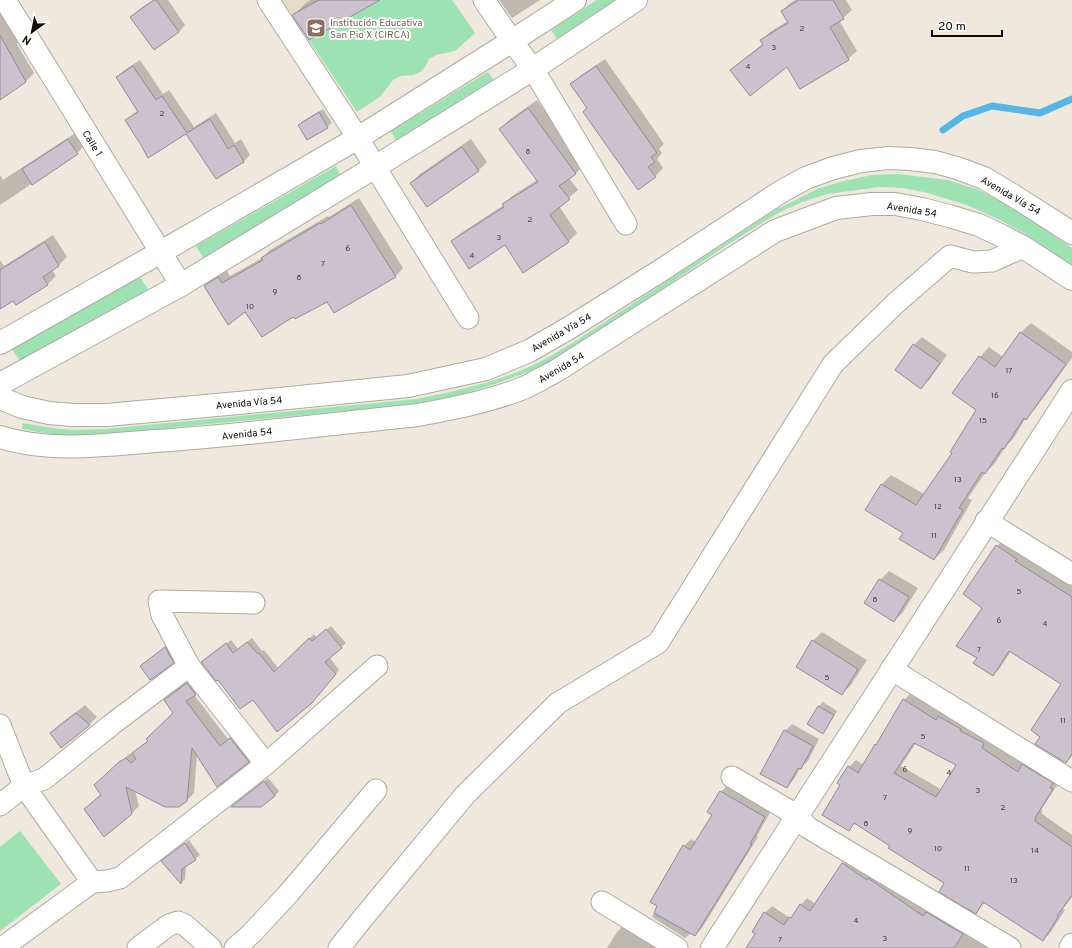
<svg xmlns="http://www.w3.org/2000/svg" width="1072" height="948" font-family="Overpass,sans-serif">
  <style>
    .built { fill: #e6dcca }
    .green { fill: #9ce2b3 }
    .shadow { fill: #0003; fill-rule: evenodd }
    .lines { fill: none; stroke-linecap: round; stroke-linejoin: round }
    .stream { stroke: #54b6e7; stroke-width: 7 }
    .building { fill: #cac3ce; stroke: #928c97; fill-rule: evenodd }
    .street-casing { stroke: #b0aa9f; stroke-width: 23 }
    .secondary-casing { stroke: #b0aa9f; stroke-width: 24 }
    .street { stroke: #fff; stroke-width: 21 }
    .secondary { stroke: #fff; stroke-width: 22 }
    .labels { text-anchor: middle; stroke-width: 4; stroke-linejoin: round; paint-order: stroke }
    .number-label { font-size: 8px; fill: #3d3a3a }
    .education-label { font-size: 10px; fill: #785e54; stroke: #fff; text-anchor: start }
    .street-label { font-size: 10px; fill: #0e0c08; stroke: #fff }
  </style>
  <rect width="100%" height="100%" fill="#eee8dd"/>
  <!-- built -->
  <polygon class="built" points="282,0 381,0 309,40"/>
  <!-- green -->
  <g class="green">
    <polygon points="381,0 452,0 475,33 455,51 436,55 429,59 425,67 420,72 413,75 400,76 393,80 380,97 357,112 309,40"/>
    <polygon points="597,0 618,0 558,40 551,30"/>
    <polygon points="488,72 494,81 396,141 391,131"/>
    <polygon points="336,166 341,176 204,259 196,246"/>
    <path d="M898,174L947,180L976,189L1001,201L1024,215L1072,248V266L1024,233L996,218L967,205L928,193L904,188L879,187L827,194L802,202L778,213L727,245L616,320L555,359L530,371L495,384L463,394L417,404L106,434L72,436L51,434L22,429L23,423L52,428L72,430L105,429L417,399C455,391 493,383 529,367C545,360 559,351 574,342L725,243L777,209L792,202L817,189L840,182L872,175Z"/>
    <polygon points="140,277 149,291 20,361 12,349"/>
    <polygon points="20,831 61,884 0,931 0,847"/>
  </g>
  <!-- shadow -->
  <g class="shadow">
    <polygon points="153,0 168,0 185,25 179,32 132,17 138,10"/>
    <polygon points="311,0 378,0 294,15 306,3"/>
    <polygon points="499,0 540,0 512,18"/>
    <polygon points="795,0 846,0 852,10 843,18 839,20 857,51 848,59 800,87 788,66 732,70 740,62 764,43 762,40 770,32 788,21 782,11 790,3"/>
    <polygon points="0,7 20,41 17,44 34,73 25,82 0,98"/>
    <polygon points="605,59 664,144 659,149 662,153 657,159 663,168 655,177 588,108 572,84 580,76"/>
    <polygon points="140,60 163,94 169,90 194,127 216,113 235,143 241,139 250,155 244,161 216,178 187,132 149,156 126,120 133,114 139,110 117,78 123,71"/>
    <polygon points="537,100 584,165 575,174 569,178 578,190 559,206 577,233 569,241 523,272 506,244 452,241 461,233 504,205 512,196 537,180 500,129 509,120"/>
    <polygon points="323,109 332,123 327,127 299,125 303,121"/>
    <polygon points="77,132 85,145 77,153 0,205 0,175 3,180"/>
    <polygon points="471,139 487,162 478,171 411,183 420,174"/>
    <polygon points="359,198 403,268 396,276 334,312 327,300 294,315 245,310 205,286 213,278 226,270 230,276 262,258 270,250 328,216 329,217"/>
    <polygon points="53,235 67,257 59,265 52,270 56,276 48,284 16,304 13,299 0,308 0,260 4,266"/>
    <polygon points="1031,323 1072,352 1072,358 1035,409 1027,416 1013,439 1006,446 995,463 985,473 968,498 972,500 944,550 934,559 904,532 882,484 891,475 924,494 953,453 978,410 954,393 980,357 989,347 1003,357 1021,332"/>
    <polygon points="922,337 947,355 929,380 921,388 896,370 914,345"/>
    <polygon points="1004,539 1072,585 1072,756 1066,762 1042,736 1062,684 1011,651 1000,668 993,675 978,658 983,607 997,546"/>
    <polygon points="889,571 918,588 903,612 894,621 865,603 880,580"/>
    <polygon points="331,626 346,643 329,657 339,670 316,698 253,699 207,658 231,640 238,649 252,638 262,651 264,650 279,669 314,634 317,638"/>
    <polygon points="822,632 867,660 851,685 842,694 813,641"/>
    <polygon points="170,643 177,658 173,662 146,662"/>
    <polygon points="195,676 203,687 194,695 228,739 238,731 256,754 248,761 218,785 197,755 194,793 187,800 135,791 139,806 132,813 85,809 101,794 103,778 128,755 133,752 134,752 148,740 174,713 165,700 172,693"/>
    <path d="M911,693L1024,764L1030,758L1059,782L1041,810L1043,811L1041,813L1072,835V897L1063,909L1065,910L1050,933L1043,940L985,902L976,913L946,883L891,845L855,823L849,830L842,785L849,767L856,760L864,765L904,700ZM916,743L957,765L942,790L901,766Z"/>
    <polygon points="823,702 837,711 827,728 823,732 819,706"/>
    <polygon points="85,705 97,717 89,725 51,733 59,725"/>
    <polygon points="792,724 819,739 808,761 801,767 794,779 787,787 785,731"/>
    <polygon points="268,778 279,791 275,796 237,803"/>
    <polygon points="728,785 772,809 757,836 758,837 702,928 695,935 691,933 685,938 652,917 659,905 684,846 691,839 696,842 713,815 721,792"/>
    <polygon points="189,840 200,855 195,859 186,866 185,879 181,883 167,857"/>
    <polygon points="849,857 993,948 748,948 756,933 753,931 765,913 772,906 790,918 807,898 816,904 842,864"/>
    <polygon points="625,924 676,948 607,948 617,932"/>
  </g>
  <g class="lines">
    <!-- stream -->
    <polyline class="stream" points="943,130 963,116 992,106 1040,113 1072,99"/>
  </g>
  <!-- building -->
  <g class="building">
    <polygon points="154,0 156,0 179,32 154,50 130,17"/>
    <polygon points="319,0 380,0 309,40 292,15"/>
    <polygon points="799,0 833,0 844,19 830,27 849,60 800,89 787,67 750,96 730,70 763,45 760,40 788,23 781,11"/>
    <polygon points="0,35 26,82 0,100"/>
    <polygon points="133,66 156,100 162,96 187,133 210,119 228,149 234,145 244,162 216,179 186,134 148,158 141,145 125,120 138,112 116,77"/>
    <polygon points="596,66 657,153 651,157 655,162 648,167 656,177 638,190 583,112 587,108 570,84"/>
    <polygon points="528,108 576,174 559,186 570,199 550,215 569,242 523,273 505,245 469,269 451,241 504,207 502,204 538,182 499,129"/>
    <polygon points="319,112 328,128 307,140 298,125"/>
    <polygon points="68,139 78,154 32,185 22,169"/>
    <polygon points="462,147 479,171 427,207 410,183"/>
    <polygon points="351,205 396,277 334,313 327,302 295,319 293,317 262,337 245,312 228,325 204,286 218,277 222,283 263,260 261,258 320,223 321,224"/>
    <polygon points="45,242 59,266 43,277 48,285 16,305 13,301 0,309 0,270"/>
    <polygon points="1020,332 1066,364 1026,420 1024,418 1004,449 1002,448 985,474 982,472 959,508 963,510 934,560 899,539 903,533 865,510 881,484 916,505 952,453 950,452 976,410 952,393 979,356 995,367"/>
    <polygon points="913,344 940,363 921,389 895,370"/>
    <polygon points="996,545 1017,559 1015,561 1072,597 1072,754 1066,763 1035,744 1040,737 1031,730 1061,684 1009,651 993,676 973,663 977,658 956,646 982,608 963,594"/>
    <polygon points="879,579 909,597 894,622 864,603"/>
    <polygon points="326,629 342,648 325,662 336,674 312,703 277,732 253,700 240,709 218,680 216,681 201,662 226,643 233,653 247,642 258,654 259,653 274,672 309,638 312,641"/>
    <polygon points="812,640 858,669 842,695 796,667"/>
    <polygon points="165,647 174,663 150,680 140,666"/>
    <polygon points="187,683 196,695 186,701 220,746 230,738 249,762 217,787 192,748 187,801 179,807 165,807 126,787 132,814 104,837 84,809 101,795 94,785 119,762 126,758 131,763 136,759 132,753 148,741 146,739 173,713 164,700"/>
    <path d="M903,699L936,720L938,716L961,729L960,731L984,743L982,748L1018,772L1022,764L1053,783L1050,788L1053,789L1035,818H1036L1035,821L1072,847V895L1057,916L1058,917L1043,941L983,902L976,914L939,892L944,883L888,848L890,846L854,823L849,831L822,815L840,785L837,783L848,766L858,773L875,744L876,745ZM914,743L956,765L936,797L894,773Z"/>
    <polygon points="818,706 834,715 823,734 807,724"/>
    <polygon points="76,713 90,725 61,748 50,733"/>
    <polygon points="784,730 813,746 801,769 798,768 787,788 760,774"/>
    <polygon points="264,781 275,796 261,807 231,807"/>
    <polygon points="720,791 765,817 750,844 752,844 695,936 654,913 657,906 650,902 683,845 690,850 712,815 707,812"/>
    <polygon points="185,843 196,860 182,869 181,884 161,861"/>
    <polygon points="842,863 867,880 868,878 923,916 926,912 963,934 954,948 746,948 755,934 752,932 764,912 784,925 789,917 791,918 800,904 810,911"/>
  </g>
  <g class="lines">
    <!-- street casing -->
    <g class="street-casing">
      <g id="street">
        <polyline points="5,0 181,285"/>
        <polyline points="268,0 358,138 375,167 468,318"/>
        <polyline points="484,0 512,41 533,69 626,224"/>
        <polyline points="986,521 1072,574"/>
        <polyline points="254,603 159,601 162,615 189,666 266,764"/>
        <polyline points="891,669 1072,781"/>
        <polyline points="0,725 24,786 92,882"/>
        <polyline points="732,777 798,816 807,827 1010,948"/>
        <polyline points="0,805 24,786 44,779 111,725 189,666"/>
        <polyline points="602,902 677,948"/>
        <polyline points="2,948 92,882 107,881 120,878 266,764 377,666"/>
        <polyline points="138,948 169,925 178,922 185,925 211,948"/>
        <polyline points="235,948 252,933 289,893 376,790"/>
        <polyline points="339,948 363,918 465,795 558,703 658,643 833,364 897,302 950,256 973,262 992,261 1023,247"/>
        <polyline points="1070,948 1072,944"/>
      </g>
    </g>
    <!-- secondary casing -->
    <g class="secondary-casing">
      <g id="secondary">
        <polyline points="0,343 161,252 358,138 512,41 575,0"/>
        <polyline points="0,384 181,285 375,167 533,69 636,0"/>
        <polyline points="0,398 22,407 49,413 73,415 107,415 249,402 408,386 486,369 529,351 569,328 660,271 782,191 806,178 833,168 861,161 888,158 910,159 935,162 957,168 984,178 1014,196 1072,233"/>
        <path d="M0,437C50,453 104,445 156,441C244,435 331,424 418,415C455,408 492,401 526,387C536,382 546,376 556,371L775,231L836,208L872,204H895L922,209L949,216L979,225L1002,236L1023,247L1072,279"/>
        <path d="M712,948C833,763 951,576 1072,391"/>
      </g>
    </g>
    <!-- street -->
    <use href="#street" class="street"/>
    <!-- secondary -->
    <use href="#secondary" class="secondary"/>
  </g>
  <!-- icons -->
  <defs>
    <g id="school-square" transform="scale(1)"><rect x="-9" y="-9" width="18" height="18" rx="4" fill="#8d6e63" stroke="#fff"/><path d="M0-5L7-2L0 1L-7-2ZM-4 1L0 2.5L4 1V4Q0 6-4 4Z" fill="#fff"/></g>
  </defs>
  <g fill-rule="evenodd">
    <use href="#school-square" x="316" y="28"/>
  </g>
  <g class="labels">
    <!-- number labels -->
    <g class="number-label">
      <text x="802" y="31">2</text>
      <text x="774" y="50">3</text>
      <text x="748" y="69">4</text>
      <text x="162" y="116">2</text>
      <text x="528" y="154">8</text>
      <text x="530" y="222">2</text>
      <text x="499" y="240">3</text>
      <text x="348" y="251">6</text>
      <text x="472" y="258">4</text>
      <text x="323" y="266">7</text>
      <text x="299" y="280">8</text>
      <text x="275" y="294">9</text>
      <text x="250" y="309">10</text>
      <text x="1009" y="373">17</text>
      <text x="995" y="398">16</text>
      <text x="983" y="423">15</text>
      <text x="958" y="482">13</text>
      <text x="938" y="509">12</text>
      <text x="934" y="538">11</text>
      <text x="1019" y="594">5</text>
      <text x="875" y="602">8</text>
      <text x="999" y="623">6</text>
      <text x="1045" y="626">4</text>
      <text x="979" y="652">7</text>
      <text x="827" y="680">5</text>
      <text x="1063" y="723">11</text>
      <text x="923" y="739">5</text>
      <text x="905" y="772">6</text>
      <text x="949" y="775">4</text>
      <text x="978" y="793">3</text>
      <text x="885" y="800">7</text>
      <text x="1003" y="810">2</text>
      <text x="866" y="826">8</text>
      <text x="910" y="833">9</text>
      <text x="938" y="851">10</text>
      <text x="1035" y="853">14</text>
      <text x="967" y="871">11</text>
      <text x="1014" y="883">13</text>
      <text x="856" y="923">4</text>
      <text x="885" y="941">3</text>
      <text x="780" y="942">7</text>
    </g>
    <!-- education labels -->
    <g class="education-label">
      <text x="330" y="26">Institución Educativa<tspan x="330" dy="12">San Pio X (CIRCA)</tspan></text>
    </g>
    <!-- street labels -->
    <g class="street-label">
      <text transform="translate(93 143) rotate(58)" y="4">Calle 1</text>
      <text transform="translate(1011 195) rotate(30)" y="4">Avenida Vía 54</text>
      <text transform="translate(912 209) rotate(9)" y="4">Avenida 54</text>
      <text transform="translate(561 332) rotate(-30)" y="4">Avenida Vía 54</text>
      <text transform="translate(561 367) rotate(-30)" y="4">Avenida 54</text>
      <text transform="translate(249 402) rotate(-5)" y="4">Avenida Vía 54</text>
      <text transform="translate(247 433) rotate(-6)" y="4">Avenida 54</text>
    </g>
  </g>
  <!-- north arrow -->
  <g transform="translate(32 32) rotate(213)" stroke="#ffffff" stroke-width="3" paint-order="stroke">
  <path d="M0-3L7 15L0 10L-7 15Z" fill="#0e0c08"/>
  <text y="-6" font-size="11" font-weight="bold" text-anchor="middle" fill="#0e0c08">N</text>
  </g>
  <!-- scale -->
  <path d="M932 30v6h70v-6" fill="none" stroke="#0e0c08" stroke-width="2"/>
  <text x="938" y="30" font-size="12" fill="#0e0c08" stroke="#ffffff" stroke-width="3" paint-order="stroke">20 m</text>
</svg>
